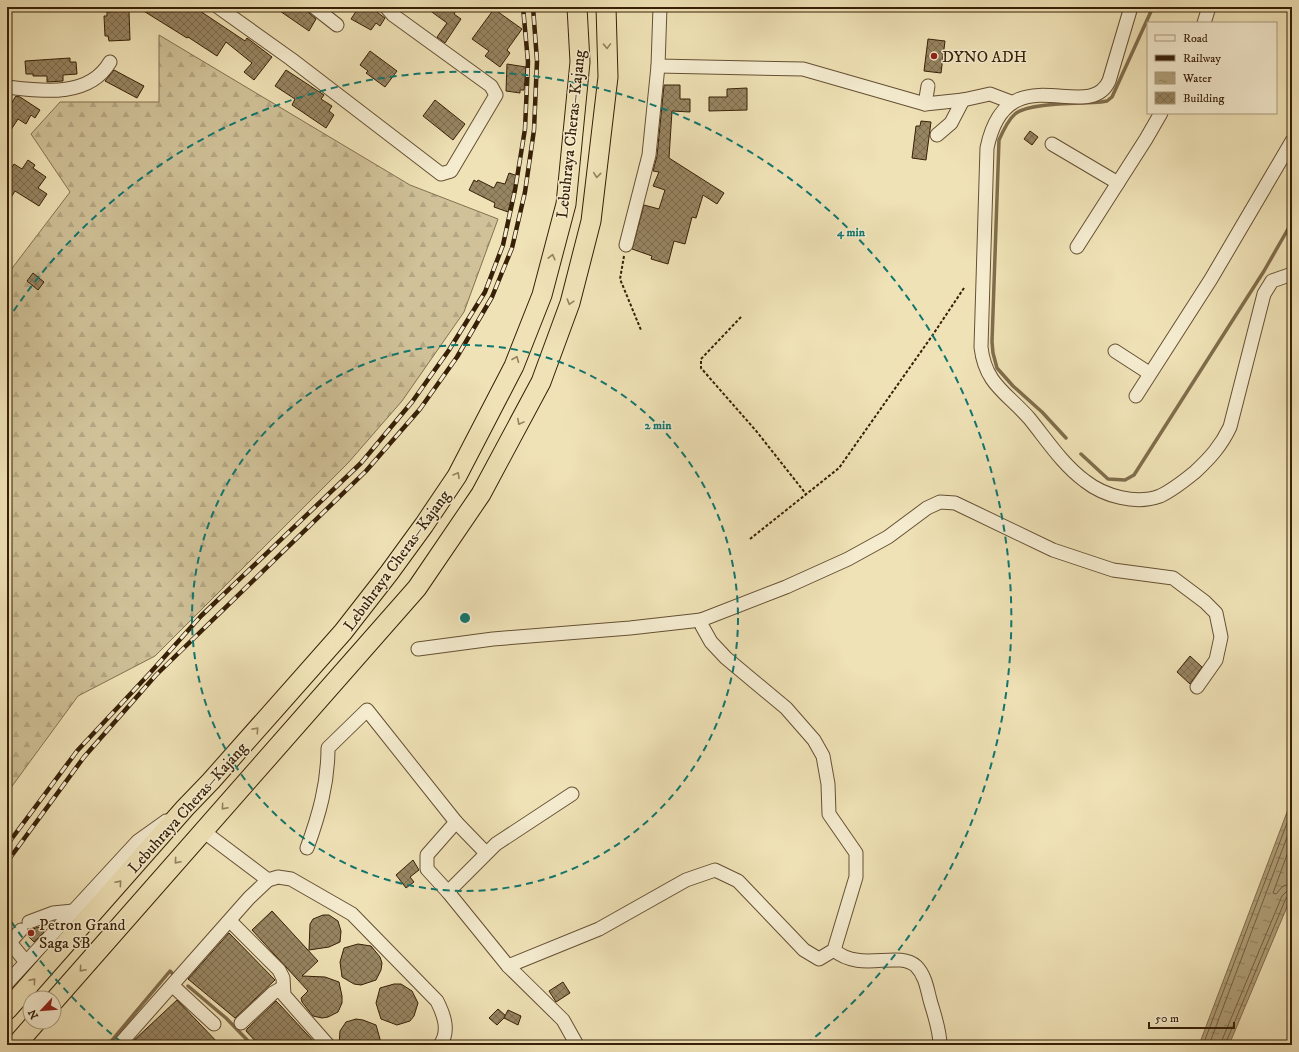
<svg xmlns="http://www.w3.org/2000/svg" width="1299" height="1052" font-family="'IM FELL DW Pica',serif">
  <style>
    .forest { fill: url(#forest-firs); stroke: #847050 }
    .water { fill: url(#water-ripples); stroke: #806d4c }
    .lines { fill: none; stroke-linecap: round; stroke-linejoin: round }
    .shore { stroke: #746040; stroke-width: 1 }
    .stream { stroke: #806d4c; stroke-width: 3.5 }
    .building { fill: url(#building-cross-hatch); stroke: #372007 }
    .minor-casing { stroke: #655033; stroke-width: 15 }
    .highway-casing { stroke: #372007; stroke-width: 21 }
    .path { stroke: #372007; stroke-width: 2; stroke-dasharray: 3 2; stroke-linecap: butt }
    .minor { stroke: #f5ecd0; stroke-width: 13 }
    .highway { stroke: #efe2b6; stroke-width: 19 }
    .rail-casing { stroke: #372007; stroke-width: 4.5 }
    .rail { stroke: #f5ecd0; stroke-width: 3; stroke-dasharray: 9; stroke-linecap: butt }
    .oneway { stroke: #93815e }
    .ring { fill: none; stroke: #0f766e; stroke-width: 2; stroke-dasharray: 7 5 }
    .poi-dot { fill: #8f2418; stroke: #f5ecd0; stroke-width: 1.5 }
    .labels { text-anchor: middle; stroke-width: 3; stroke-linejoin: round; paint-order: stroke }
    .poi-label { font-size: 16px; fill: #372007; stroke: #f5ecd0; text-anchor: start }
    .street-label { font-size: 16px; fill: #372007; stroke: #f5ecd0 }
    .centre { fill: #0f766e; stroke: #f5ecd0; stroke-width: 2 }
    .ring-label { font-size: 12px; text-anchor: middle; font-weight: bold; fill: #0f766e; stroke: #f5ecd0; stroke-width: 3; stroke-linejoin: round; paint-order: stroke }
  </style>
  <defs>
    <pattern id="forest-firs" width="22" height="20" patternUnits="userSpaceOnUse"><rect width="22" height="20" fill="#d0c198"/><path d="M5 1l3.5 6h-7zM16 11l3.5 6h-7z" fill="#b3a682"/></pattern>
    <pattern id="water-ripples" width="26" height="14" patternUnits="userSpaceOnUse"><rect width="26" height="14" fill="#b0a07a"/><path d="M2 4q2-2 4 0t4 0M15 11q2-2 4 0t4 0" fill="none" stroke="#908262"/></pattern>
    <pattern id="building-cross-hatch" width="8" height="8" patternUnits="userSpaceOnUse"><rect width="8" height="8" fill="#978562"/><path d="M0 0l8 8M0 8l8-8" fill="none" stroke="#7c6c4f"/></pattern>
  </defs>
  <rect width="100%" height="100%" fill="#efe2b6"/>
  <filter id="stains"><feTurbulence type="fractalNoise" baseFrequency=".005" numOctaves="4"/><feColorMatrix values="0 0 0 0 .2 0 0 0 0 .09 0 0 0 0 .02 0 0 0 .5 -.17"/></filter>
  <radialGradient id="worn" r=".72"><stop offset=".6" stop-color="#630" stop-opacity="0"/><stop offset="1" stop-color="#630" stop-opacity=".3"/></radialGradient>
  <!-- forest -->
  <polygon class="forest" points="159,35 410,185 498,219 464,312 402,401 348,463 155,656 78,696 7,793 7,275 70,192 31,134 60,102 159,102"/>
  <!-- water -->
  <polygon class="water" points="1292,799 1292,895 1229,1045 1199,1045"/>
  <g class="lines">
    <!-- shore -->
    <g class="shore">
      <polyline points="1292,841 1273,893 1276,894 1283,886 1292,884"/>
      <polyline points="1203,1045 1292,810"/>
      <polyline points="1209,1045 1292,824"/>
      <polyline points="1220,1045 1282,896 1286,892 1292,890"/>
      <polyline points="1225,1045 1286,898 1292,895"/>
    </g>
    <!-- stream -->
    <g class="stream">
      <path d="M1066,438L1042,412L1013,386L997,368L993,353L992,342L999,140C1003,131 1008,120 1015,114C1029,102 1081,104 1101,102L1107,101L1112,97L1153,7"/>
      <polyline points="1081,454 1108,479 1125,480 1134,475 1264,271 1292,222"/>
      <polyline points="188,986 226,1018 252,1045"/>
      <polyline points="108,1045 170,971 173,974"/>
    </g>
  </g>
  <!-- building -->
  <g class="building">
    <polygon points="140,7 194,7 245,41 247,38 272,57 254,80 244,72 252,63 226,42 217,56 188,37 187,38 142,10 145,10"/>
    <polygon points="274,7 306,7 309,13 316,19 309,31"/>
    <polygon points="359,7 370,7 385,18 380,26 376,23 371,30 351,19"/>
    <polygon points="425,7 458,7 454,14 461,19 445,43 437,37 447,23"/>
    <polygon points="494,9 522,29 507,50 510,53 500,67 485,56 489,51 472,39"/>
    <polygon points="129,11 130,40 109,41 108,36 105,36 104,16 107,16 107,12"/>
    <polygon points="928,39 945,41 941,73 924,71"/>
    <polygon points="370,51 397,71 385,87 366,73 368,71 360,65"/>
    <polygon points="70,58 70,62 76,62 77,74 63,75 63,81 47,82 47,76 33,76 33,74 26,74 25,61"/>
    <polygon points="507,64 526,67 524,90 520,90 520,93 506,91"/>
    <polygon points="114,70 144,86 137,98 105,81"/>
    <polygon points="286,70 324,95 321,99 332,106 329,111 334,115 326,128 292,105 295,99 275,86"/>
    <polygon points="664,85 680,85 680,99 690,99 690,112 672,111 669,158 724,193 717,204 703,195 696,218 692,217 685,244 674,241 668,264 651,259 652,256 632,249 644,205 659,209 665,190 653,186 659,172 653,171 657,156"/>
    <polygon points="747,88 747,110 709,111 709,97 727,97 727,89"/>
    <polygon points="16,96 20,97 40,110 35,118 31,115 26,124 18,119 7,136 7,110"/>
    <polygon points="435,100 465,124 453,140 423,116"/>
    <polygon points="921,121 931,122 926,160 912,158 916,126 920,126"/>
    <polygon points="1030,131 1038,137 1032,145 1024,139"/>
    <polygon points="28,160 35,165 33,168 46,177 38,188 47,194 39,206 15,191 7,204 7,176 14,164 22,169"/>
    <polygon points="509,173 518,176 508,212 494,207 495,203 469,190 474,180 477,182 478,180 494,188 497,182 505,184"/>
    <polygon points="33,273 44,282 38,290 27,281"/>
    <polygon points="1190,656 1202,667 1190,684 1177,672"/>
    <polygon points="413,860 419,870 410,877 414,882 406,888 396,875"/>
    <polygon points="272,911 318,961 302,976 325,977 339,982 342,996 342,1003 338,1012 328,1017 322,1018 313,1016 302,1002 301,998 308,991 252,930"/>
    <polygon points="323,915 329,915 338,921 341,931 340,942 329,947 309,950 310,924 313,919"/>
    <polygon points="38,927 44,932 34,942 27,935 31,930"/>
    <polygon points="229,933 275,980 235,1018 188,979"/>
    <polygon points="358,944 371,946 380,957 382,963 381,970 376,980 361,985 354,984 342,977 340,962 344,948"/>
    <polygon points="563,982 570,993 556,1002 549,991"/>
    <polygon points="394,984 401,984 412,991 418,1003 414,1016 410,1021 397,1025 381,1019 376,1003 380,988"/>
    <polygon points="177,1000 220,1045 130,1045 131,1043"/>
    <polygon points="276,1001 280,1005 317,1045 259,1045 246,1031 247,1029"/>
    <polygon points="498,1009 506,1016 497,1025 489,1018"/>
    <polygon points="508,1010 521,1016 518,1025 504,1018"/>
    <polygon points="356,1019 363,1020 376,1025 380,1039 379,1045 339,1045 340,1031 346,1022"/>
  </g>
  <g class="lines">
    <!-- minor casing -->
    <g class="minor-casing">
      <g id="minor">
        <polyline points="218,7 291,59 441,174 451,171 496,95 491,86 393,15 386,7"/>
        <polyline points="314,7 337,25"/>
        <path d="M1131,7L1109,81C1088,126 1007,52 987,148L981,347C985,384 1007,393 1029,418C1047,440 1062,464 1085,481C1104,496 1136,505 1160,496C1173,490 1184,481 1195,472C1210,458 1221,446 1230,427L1264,294L1272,281L1292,274"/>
        <polyline points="1204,23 1209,7"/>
        <polyline points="658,66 803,69 925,104 963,100 990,94 1011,102"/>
        <path d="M7,87C42,91 89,98 110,62"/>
        <polyline points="925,104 928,86"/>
        <polyline points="937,135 951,123 963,100"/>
        <polyline points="1052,144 1118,183"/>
        <polyline points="626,245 649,155 658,66 660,7"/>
        <polyline points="1077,247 1146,139 1161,113"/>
        <polyline points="1115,351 1149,373"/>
        <polyline points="1136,396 1211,279 1292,141"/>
        <polyline points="701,620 786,587 848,559 888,537 927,508 940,502 955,503 1053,550 1113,570 1173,578 1205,602 1216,613 1221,637 1216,660 1197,687"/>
        <polyline points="418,649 493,639 630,628 701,620 702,626 711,642 726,658 786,708 814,740 823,756 828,784 829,814 856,853 856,877 834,950 819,959 804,950 738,881 715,870 686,880 599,929 508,966"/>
        <polyline points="572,794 496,844 448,892 508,966 563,1020 577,1045"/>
        <path d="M203,831L268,880L278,877L291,879L352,914L437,1001C444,1015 450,1031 440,1045"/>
        <path d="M307,848C319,815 328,784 328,748L367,710L456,822L486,853"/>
        <polyline points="448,892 427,869 427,855 456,822"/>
        <polyline points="230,921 279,970 283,978 284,995 328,1045"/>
        <polyline points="29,922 53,913 73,911"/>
        <polyline points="21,930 12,940 12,945 26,962"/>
        <path d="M834,950C860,973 898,950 916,966C925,975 927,988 930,1000C934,1014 940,1030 940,1045"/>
        <polyline points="7,983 138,841 166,821"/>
        <polyline points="173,986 214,1024"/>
        <polyline points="241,1023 273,993 282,988"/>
        <polyline points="119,1045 249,898 268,880"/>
      </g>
    </g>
    <!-- highway casing -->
    <g class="highway-casing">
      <g id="highway">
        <polyline points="54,1001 417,588 481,494 541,382 570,303 591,221 608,77 606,7"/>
        <polyline points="7,1010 185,808 211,781 343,632 389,573 424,525 457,476 514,366 542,295 566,204 580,62 577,7"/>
        <polyline points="16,1045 36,1022"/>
      </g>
    </g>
    <!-- path -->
    <g class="path">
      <polyline points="624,256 620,279 641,330"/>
      <polyline points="741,317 701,359 701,368 757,432 806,494"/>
      <polyline points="750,539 839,468 932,336 964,288"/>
    </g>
    <!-- minor -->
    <use href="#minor" class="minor"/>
    <!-- highway -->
    <use href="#highway" class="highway"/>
    <!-- rail casing -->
    <g class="rail-casing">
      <g id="rail">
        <polyline points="7,845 77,751 150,673 201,616 361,463 412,402 449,350 485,292 503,245 515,190 525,129 528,62 523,7"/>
        <polyline points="7,862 84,757 156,675 366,471 420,409 457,357 492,297 512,248 525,192 534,130 537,61 533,7"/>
      </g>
    </g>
    <!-- rail -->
    <use href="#rail" class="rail"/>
  </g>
  <!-- one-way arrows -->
  <defs><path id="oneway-chevron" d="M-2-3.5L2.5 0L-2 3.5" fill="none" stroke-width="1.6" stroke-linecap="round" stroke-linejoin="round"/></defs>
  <g class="oneway">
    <use href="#oneway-chevron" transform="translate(607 46) rotate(88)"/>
    <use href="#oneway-chevron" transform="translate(597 175) rotate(96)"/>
    <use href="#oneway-chevron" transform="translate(552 257) rotate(-76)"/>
    <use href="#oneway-chevron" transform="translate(570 302) rotate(107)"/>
    <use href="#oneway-chevron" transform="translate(516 359) rotate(-68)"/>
    <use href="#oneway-chevron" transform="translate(520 422) rotate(118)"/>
    <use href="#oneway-chevron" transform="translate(457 475) rotate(-60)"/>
    <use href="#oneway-chevron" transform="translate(256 730) rotate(-48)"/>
    <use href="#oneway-chevron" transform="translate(224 807) rotate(131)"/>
    <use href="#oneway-chevron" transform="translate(177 861) rotate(131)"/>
    <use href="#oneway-chevron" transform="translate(119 883) rotate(-49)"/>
    <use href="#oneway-chevron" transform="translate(82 969) rotate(131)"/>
    <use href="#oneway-chevron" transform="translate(33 981) rotate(-49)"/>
  </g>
  <!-- distance rings -->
  <g class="ring">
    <circle cx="465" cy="618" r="273"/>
    <path d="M121 1042A546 546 0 0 1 7 915M7 321A546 546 0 1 1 809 1042"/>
  </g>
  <!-- markers -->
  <g class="poi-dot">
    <circle cx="934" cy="56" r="4"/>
    <circle cx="31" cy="933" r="4"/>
  </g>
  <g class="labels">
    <!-- poi labels -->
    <g class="poi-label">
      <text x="942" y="62">DYNO ADH</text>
      <text x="39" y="930">Petron Grand<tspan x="39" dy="18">Saga SB</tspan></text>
    </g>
    <!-- street labels -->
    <g class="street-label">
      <text transform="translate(570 134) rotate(-84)" y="6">Lebuhraya Cheras–Kajang</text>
      <text transform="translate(396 560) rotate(-54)" y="6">Lebuhraya Cheras–Kajang</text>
      <text transform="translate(187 807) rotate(-48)" y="6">Lebuhraya Cheras–Kajang</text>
    </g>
  </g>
  <circle cx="465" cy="618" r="6" class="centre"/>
  <g class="ring-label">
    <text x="851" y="236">4 min</text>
    <text x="658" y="429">2 min</text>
  </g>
  <!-- margin -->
  <rect width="1299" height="1052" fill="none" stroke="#efe2b6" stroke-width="24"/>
  <rect x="8" y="8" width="1283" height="1036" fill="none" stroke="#372007" stroke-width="2"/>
  <rect x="12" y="12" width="1275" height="1028" fill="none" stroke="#372007"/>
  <!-- legend -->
  <rect x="1147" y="22" width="130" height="92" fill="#f5ecd0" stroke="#a99a80"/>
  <rect x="1155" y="35" width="20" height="6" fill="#f5ecd0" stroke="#a99a80"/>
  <text x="1183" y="42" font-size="12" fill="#372007">Road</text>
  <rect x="1155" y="55" width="20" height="6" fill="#372007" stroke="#a99a80"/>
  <text x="1183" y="62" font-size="12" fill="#372007">Railway</text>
  <rect x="1155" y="72" width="20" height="12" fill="url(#water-ripples)" stroke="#a99a80"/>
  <text x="1183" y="82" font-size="12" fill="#372007">Water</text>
  <rect x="1155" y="92" width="20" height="12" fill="url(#building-cross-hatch)" stroke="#a99a80"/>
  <text x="1183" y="102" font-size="12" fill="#372007">Building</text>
  <!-- north arrow -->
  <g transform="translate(42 1010) rotate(244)"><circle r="19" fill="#f5ecd0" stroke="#a99a80"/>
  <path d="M0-3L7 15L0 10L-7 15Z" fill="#8f2418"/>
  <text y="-6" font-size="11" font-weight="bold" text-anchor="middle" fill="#372007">N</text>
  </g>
  <!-- scale -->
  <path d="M1149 1022v6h85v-6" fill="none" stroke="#372007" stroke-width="2"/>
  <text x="1155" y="1022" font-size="12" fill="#372007" stroke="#f5ecd0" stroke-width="3" paint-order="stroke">50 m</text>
  <rect width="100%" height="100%" filter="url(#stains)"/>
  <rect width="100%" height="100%" fill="url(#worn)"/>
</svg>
